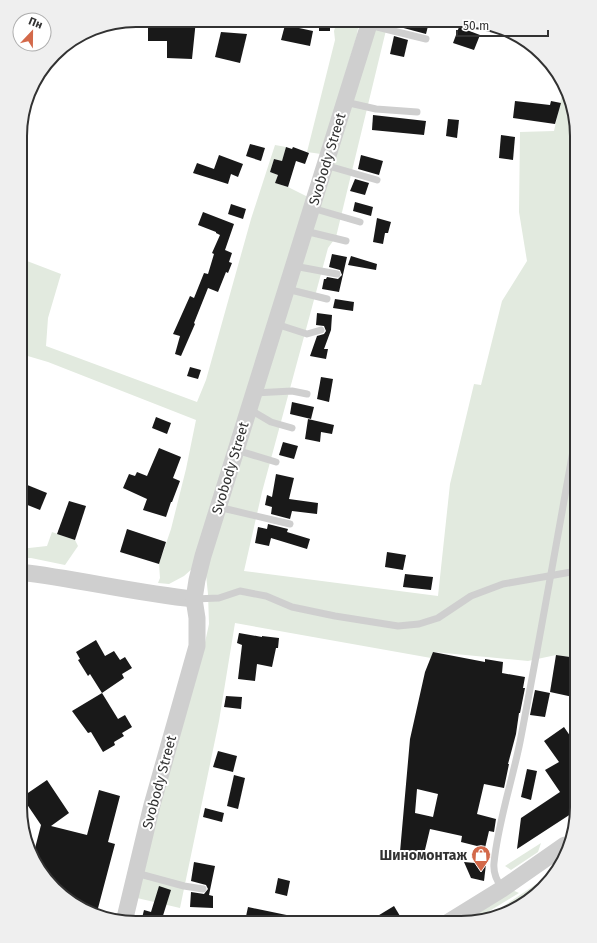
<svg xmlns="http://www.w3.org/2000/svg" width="597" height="943" font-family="'Fira Sans',sans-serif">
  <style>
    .green { fill: #e2eadf }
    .building { fill: #191919; fill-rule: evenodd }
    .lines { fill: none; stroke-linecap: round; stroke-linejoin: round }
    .service { stroke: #cfcfcf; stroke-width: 7 }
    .tertiary { stroke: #cfcfcf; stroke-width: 17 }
    .labels { text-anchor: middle; stroke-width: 4; stroke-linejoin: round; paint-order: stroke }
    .street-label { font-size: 14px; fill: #323232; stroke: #fff }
    .poi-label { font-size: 14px; font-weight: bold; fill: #323232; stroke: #fff; text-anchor: end }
    .rim { fill: none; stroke: #323232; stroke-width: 2 }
  </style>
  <rect width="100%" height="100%" fill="#fff"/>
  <!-- green -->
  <g class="green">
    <polygon points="337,21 359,21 357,35 321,154 307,152 335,40 334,31"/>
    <polygon points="377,22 388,22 336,237 328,248 262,492 244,571 438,596 450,484 474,384 481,385 502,301 527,261 519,212 520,132 554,131 564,86 568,92 577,136 577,658 556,655 528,661 434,652 431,658 235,623 219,721 180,908 137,898 160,788 204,647 209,624 208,594 206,575 210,552"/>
    <polygon points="275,145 286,147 282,161 274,159 270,172 278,175 275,183 288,187 308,197 193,568 184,576 169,584 158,583 160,578 159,564 171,529 186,469 196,420 48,362 21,354 21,280 27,261 61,274 48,318 46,346 197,402 206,380 251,219"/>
    <polygon points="52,532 75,540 78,546 65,565 31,558 20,558 20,549 47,546"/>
    <polygon points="541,843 538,852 511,870 505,866"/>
    <polygon points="538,883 541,887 505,914 484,919"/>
    <polygon points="510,889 519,893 478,918 481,919 462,923"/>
  </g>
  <!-- building -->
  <g class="building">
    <polygon points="170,20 196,20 192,59 167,58 167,41 148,41 148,28 169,28"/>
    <rect x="319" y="21" width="11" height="10"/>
    <polygon points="391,22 429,22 426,34 396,26 391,25"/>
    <polygon points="285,25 313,31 310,46 281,40"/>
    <polygon points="459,27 480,35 474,50 453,43"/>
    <polygon points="221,32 247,34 240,63 215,57"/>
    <polygon points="394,36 408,40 404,57 390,54"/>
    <polygon points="515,101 550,105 551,101 561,103 555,124 513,118"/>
    <polygon points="373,115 426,121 424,135 372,130"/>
    <polygon points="448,119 459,120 457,138 446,136"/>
    <polygon points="501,135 515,137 513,160 499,158"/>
    <polygon points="250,144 265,148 261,161 246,156"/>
    <polygon points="286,147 292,149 293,147 309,153 305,164 296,161 288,187 275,183 278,175 270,172 274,159 282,161"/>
    <polygon points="219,155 243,164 238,177 231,174 228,184 193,173 197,163 214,169"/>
    <polygon points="361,155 383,161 379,175 358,169"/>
    <polygon points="355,179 369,183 365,195 350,191"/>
    <polygon points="355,202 373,207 371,216 353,211"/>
    <polygon points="231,204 246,209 243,219 228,214"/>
    <polygon points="203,212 234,224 225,250 232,253 229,262 232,263 228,273 226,272 218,292 208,288 194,323 195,324 181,356 175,354 180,336 173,334 190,296 194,298 204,273 208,274 214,254 212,253 220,235 216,233 216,232 198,225"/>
    <polygon points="377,218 391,222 388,233 385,233 383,244 373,242"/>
    <polygon points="332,254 347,257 339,292 322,289 324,279 326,279 327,277 338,279 342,275 340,270 329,267"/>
    <polygon points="351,256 377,264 376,270 348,265"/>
    <polygon points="335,299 354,302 353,311 333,308"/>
    <polygon points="317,313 332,315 331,330 324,349 328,349 326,359 310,356 317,336 324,334 326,331 324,326 316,325"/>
    <polygon points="190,367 201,370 198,379 187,376"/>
    <polygon points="321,377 333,379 329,402 317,399"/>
    <polygon points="292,402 314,407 311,419 290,414"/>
    <polygon points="156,417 171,423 167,434 152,428"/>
    <polygon points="308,419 334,425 332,434 321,432 320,442 305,439"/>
    <polygon points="283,442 298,446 294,459 279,455"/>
    <polygon points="159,448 181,457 173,478 180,481 172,502 171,502 166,517 143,510 147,499 123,488 129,474 135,476 137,472 147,476"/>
    <polygon points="276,474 294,478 289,499 318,503 317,514 292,511 290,519 271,514 272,507 265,505 267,495 272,497"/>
    <polygon points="20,482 47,493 40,510 20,502"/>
    <polygon points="69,501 86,506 75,540 57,534"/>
    <polygon points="268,524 288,529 287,532 310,539 307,549 271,538 269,546 255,543 258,527 267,529"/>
    <polygon points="127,529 166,542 159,564 120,552"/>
    <polygon points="387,552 406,555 403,570 385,567"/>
    <polygon points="405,574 433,577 431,590 403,587"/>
    <polygon points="239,633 262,637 262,636 279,638 278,648 276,648 272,667 257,664 255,681 238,679 242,645 237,643"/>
    <polygon points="96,640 105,656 114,651 120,660 125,657 132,668 122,674 124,678 102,693 90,674 88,676 78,660 80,659 76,652"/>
    <path d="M433,652L485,662V659L503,662L502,673L525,677L523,688H525L520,713H519L516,734L508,764H509L504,788L484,784L477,814L496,819L494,832L489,831L485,848L461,842L462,836L430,829L424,854L411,852V853L400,852L410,739L425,672ZM417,789L438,794L433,817L415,813Z"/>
    <polygon points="556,655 577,658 577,676 573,697 550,692"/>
    <polygon points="535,690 550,693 545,717 530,715"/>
    <polygon points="102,693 118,719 125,715 132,727 122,733 124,736 114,742 115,745 103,752 91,732 88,733 72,711"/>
    <polygon points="226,696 242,697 241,709 224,707"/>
    <polygon points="564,727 577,746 577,810 517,849 521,818 560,792 545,770 559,762 544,741"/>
    <polygon points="218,751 237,756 233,772 213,767"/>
    <polygon points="527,769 537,771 531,800 521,797"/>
    <polygon points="234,775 245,778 238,809 227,806"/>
    <polygon points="47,780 69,813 51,826 87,835 99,790 120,796 108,842 115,844 97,912 65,899 33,856 41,825 22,797"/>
    <polygon points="205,808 224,813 222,822 203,817"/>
    <polygon points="194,862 215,866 209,895 213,896 213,908 190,907 191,892 204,894 208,889 206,885 191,881"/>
    <polygon points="464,862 486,864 484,881 471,878"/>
    <polygon points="278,878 290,881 287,896 275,893"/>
    <polygon points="159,886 171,890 161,922 141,922 144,910 151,912"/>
    <polygon points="394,906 400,916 389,923 366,923"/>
    <polygon points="248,907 301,918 300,923 253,922 245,921"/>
  </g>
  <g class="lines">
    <!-- service -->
    <g class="service">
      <polyline points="369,25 426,39"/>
      <polyline points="345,102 376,109 417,112"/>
      <polyline points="325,165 377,180"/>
      <polyline points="312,208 360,222"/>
      <polyline points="305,231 346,241"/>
      <polyline points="294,266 337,274"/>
      <polyline points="287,289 327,299"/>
      <polyline points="276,324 307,334 321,330"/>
      <polyline points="254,393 292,391 307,394"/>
      <polyline points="249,409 271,422 292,428"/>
      <polyline points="236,450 276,462"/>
      <polyline points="218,507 290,524"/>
      <polyline points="194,599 219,598 240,591 266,596 292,607 335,616 398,626 419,624 438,618 471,596 503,584 577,571"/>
      <polyline points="136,873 184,886 203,889"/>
      <path d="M502,888C496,880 493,873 494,863C498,822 512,782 520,742C540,638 558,533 577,429"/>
    </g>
    <!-- tertiary -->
    <g class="tertiary">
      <path d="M20,572C78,579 136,593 194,599"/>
      <polyline points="124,922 152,805 197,646 197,618 194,599 197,580 203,556 370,21"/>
      <polyline points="447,923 502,889 565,845"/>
    </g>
  </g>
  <!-- icons -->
  <defs>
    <g id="shop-pin" transform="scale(1)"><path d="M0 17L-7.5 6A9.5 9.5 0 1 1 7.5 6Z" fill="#d3694a" stroke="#fff"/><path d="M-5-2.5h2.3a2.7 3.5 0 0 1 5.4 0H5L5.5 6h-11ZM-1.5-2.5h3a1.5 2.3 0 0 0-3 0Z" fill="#fff"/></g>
  </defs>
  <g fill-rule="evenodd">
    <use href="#shop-pin" x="481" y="855"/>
  </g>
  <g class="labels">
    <!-- street labels -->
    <g class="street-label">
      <text transform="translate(327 159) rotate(-73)" y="5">Svobody Street</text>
      <text transform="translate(230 468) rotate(-73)" y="5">Svobody Street</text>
      <text transform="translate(159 782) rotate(-75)" y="5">Svobody Street</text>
    </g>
    <!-- poi labels -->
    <g class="poi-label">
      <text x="467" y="860">Шиномонтаж</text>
    </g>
  </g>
  <!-- crop -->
  <path d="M0 0H597V943H0ZM136 27H461A109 109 0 0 1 570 136V807A109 109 0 0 1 461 916H136A109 109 0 0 1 27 807V136A109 109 0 0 1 136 27Z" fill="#efefef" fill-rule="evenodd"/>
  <path class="rim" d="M136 27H461A109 109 0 0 1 570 136V807A109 109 0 0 1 461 916H136A109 109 0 0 1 27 807V136A109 109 0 0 1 136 27Z"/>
  <!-- north arrow -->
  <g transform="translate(32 32) rotate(22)"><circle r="19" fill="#ffffff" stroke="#adadad"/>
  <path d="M0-3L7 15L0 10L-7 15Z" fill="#d3694a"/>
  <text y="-6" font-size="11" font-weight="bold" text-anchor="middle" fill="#323232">Пн</text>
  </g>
  <!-- scale -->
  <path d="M457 30v6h91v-6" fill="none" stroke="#323232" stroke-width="2"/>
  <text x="463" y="30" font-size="12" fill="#323232" stroke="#ffffff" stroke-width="3" paint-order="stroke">50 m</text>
</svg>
